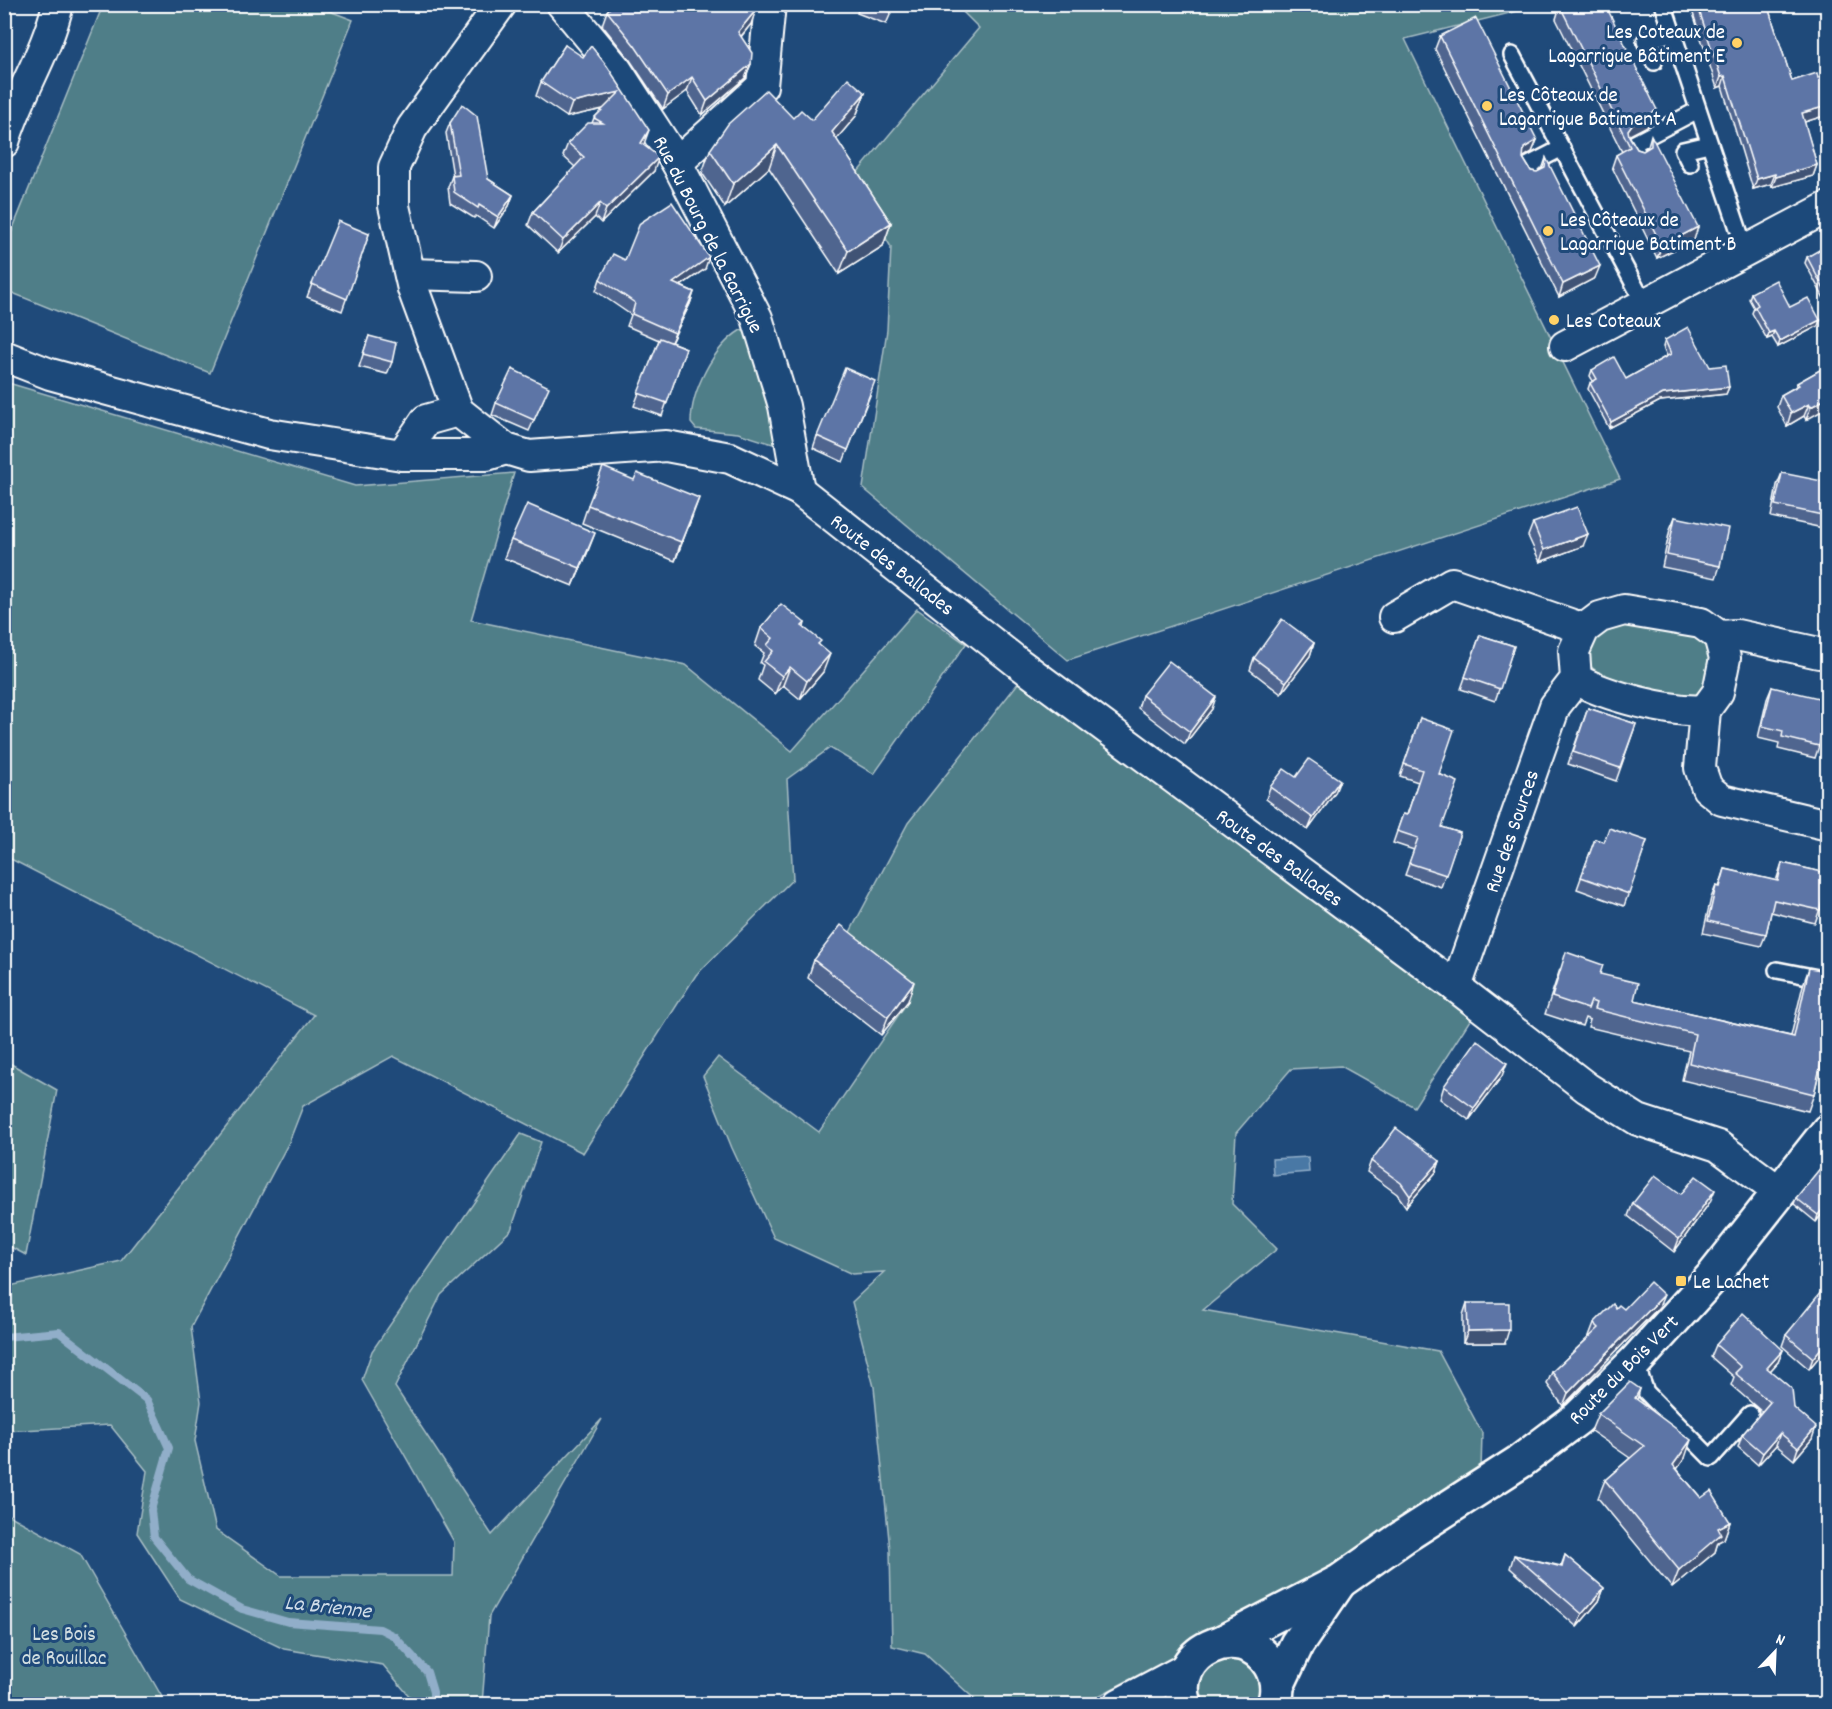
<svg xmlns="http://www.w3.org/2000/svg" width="1832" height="1709" font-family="Dekko,sans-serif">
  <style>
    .green { fill: #507e88; stroke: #a8bec4; stroke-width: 1.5 }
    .water { fill: #4878a5; stroke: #91aec9; stroke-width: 1.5 }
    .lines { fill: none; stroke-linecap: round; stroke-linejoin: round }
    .stream { stroke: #91aec9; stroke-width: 8 }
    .lane-casing { stroke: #fff; stroke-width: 20 }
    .street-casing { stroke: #fff; stroke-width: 34 }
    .secondary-casing { stroke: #fff; stroke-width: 38 }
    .lane { stroke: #1f4a7a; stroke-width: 15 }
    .street { stroke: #1f4a7a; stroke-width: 30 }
    .secondary { stroke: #1f4a7a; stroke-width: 33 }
    .wall { fill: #50658f; stroke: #fff; stroke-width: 1.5 }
    .shaded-wall { fill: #415274; stroke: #fff; stroke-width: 1.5 }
    .building { fill: #5d75a6; stroke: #fff; stroke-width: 1.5 }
    .poi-dot { fill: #ffd166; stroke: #1f4a7a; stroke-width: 2 }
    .labels { text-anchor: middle; stroke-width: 6; stroke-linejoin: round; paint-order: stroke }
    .poi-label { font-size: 21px; fill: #fff; stroke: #1f4a7a; text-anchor: start }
    .street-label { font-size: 21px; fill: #fff; stroke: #1f4a7a }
    .park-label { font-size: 21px; fill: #d3dfe1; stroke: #1f4a7a }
    .water-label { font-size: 22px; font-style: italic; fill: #d1dde8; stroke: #1f4a7a }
  </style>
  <rect width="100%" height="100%" fill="#1f4a7a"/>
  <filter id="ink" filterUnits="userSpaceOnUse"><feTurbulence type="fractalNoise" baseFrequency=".0167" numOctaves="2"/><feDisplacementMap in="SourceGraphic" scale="12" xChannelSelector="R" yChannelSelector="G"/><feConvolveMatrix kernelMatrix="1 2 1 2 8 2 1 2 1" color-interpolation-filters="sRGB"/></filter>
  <g filter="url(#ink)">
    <!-- green -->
    <g class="green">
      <polygon points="103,5 314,5 353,20 210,373 5,290 5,248"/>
      <polygon points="956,5 1542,5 1405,39 1620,479 1068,660 863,488 887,330 891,247 851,180 979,28"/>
      <path d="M741,330L756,338L775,409L776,445L738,433L696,429L691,423C691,391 713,347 741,330Z"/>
      <polygon points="5,382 355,486 514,473 471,620 686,665 792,751 917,609 966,644 874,774 830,748 787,779 793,879 696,975 583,1153 393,1056 303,1106 289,1142 191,1327 201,1402 195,1441 216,1530 281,1576 453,1576 454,1542 362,1380 372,1351 521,1134 541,1142 511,1230 441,1295 395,1387 492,1535 602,1419 489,1616 482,1704 416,1704 383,1665 284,1649 180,1599 137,1533 147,1471 110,1425 5,1431 5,1287 121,1261 314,1015 5,856"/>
      <polygon points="1608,621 1695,634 1708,643 1713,653 1705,691 1698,696 1683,698 1606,679 1589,665 1589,646"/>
      <polygon points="1019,682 1472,1017 1414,1107 1341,1066 1291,1069 1236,1133 1232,1204 1277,1249 1203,1310 1438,1351 1482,1433 1481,1470 1349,1564 1089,1701 1071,1704 980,1704 925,1654 892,1646 890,1550 874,1387 852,1302 884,1272 852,1274 774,1238 732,1148 703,1076 718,1057 819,1132 908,1001 848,936 908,823"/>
      <polygon points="4,1060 57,1090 26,1255 5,1244"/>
      <polygon points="5,1513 80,1554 166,1704 5,1704"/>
      <path d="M1242,1657L1262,1680L1260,1700L1257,1704H1205C1194,1688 1202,1676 1212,1662Z"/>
    </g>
    <!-- water -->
    <polygon class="water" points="1308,1157 1309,1172 1273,1175 1272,1159"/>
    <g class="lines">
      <!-- stream -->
      <polyline class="stream" points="4,1337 59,1332 147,1400 169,1448 151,1510 154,1537 188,1579 242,1609 288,1622 380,1629 394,1636 427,1672 433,1692 433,1704"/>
      <!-- lane casing -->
      <g class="lane-casing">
        <g id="lane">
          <polyline points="1663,4 1745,249"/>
          <polyline points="1512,55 1645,305"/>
          <polyline points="1654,62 1645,41 1672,33"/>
          <polyline points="1638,154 1633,144 1698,110"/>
          <polyline points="1690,164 1683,150 1709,144"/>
          <polyline points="1532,175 1527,166 1562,148"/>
          <polyline points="1777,970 1828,980"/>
          <polyline points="1635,1362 1646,1392 1711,1458 1750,1414"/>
        </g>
      </g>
      <!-- street casing -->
      <g class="street-casing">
        <g id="street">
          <polyline points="562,4 616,69 677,163 757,318 784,406 799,490"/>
          <path d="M4,142C18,94 47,53 58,4"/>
          <polyline points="677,163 762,86 770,4"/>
          <polyline points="410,274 476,276"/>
          <polyline points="1565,346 1828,207"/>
          <polyline points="4,356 50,374 269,434 402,455 487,455 506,449"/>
          <polyline points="458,411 506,449 529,456 666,446 730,458 799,490 1017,662 1456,987 1587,1088 1638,1120 1718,1146 1780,1192"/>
          <polyline points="458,411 413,289 394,206 394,167 412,128 501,4"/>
          <polyline points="402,455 426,420 458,411"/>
          <polyline points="1394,617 1452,583 1584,629"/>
          <polyline points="1719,636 1737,635 1819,653 1828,652"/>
          <path d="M1576,679C1606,696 1671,713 1705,710"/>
          <polyline points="1456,987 1555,706 1576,679 1574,651 1584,629 1600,617 1624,610 1701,623 1719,636 1725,658 1718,692 1705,710 1700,768 1707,788 1722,800 1828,825"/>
          <polyline points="1119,1704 1187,1668"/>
        </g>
      </g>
      <!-- secondary casing -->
      <g class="secondary-casing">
        <g id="secondary">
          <polyline points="1223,1642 1339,1582 1403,1537 1521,1461 1578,1418 1635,1362 1714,1275 1828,1131"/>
          <polyline points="1277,1686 1297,1644 1338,1584"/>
          <path d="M1185,1704C1167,1652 1241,1617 1270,1665C1277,1677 1279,1691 1274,1704"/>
        </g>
      </g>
      <!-- lane -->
      <use href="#lane" class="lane"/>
      <!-- street -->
      <use href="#street" class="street"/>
      <!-- secondary -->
      <use href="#secondary" class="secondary"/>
    </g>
    <!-- wall -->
    <g class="wall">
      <polygon points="609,4 756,4 751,24 741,37 751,64 745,78 702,115 687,91 663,109 630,60 602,25 607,11 611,7"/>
      <polygon points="860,4 895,4 886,24 857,13"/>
      <polygon points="1690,4 1767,4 1792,81 1818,78 1827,75 1827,115 1804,122 1817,165 1813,176 1772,187 1771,184 1753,189 1722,86 1717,88"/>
      <polygon points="1560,6 1653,123 1629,135 1637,149 1643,151 1647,149 1651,135 1694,240 1657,258 1612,167 1616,155 1622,152 1556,19"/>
      <polygon points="1440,36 1537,140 1532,152 1523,158 1531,171 1537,172 1542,170 1546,158 1595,278 1559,297 1435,49"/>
      <polygon points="565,45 643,145 654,171 601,223 595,217 558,253 528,225 533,212 575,167 563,156 568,143 592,123 594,118 603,109 567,117 536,96 541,82"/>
      <polygon points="865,93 856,116 836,139 891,223 883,246 839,274 769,168 725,207 702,173 710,150 793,118 812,120"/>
      <polygon points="450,123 488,179 513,195 509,206 494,228 476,216 474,218 450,203 448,187 452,176 453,176 446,133"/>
      <polygon points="369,234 342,311 307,297 312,284"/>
      <polygon points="1827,248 1827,301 1826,302 1805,263 1807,257"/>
      <polygon points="625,260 705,269 681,286 694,292 690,304 671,342 686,348 662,416 634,406 659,340 627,326 631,315 596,291 600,279"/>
      <polygon points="1751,293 1790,307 1820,320 1818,326 1778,347 1772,337 1767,339 1752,313 1754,308 1749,299"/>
      <polygon points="369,336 392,362 387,374 359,367"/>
      <polygon points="1665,340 1710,367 1729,387 1726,394 1660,401 1609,428 1588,389 1590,383 1593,381 1590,376 1592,370 1626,379 1667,356 1663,347"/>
      <polygon points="1827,366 1806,420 1804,416 1787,426 1777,407 1781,395 1795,387 1797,383"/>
      <polygon points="871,393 843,462 813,448 817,436"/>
      <polygon points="544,398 529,431 492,415 496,403"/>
      <polygon points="1782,473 1827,514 1823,528 1771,517 1777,485"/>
      <polygon points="588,505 692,517 675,561 582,523"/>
      <polygon points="1675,517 1720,566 1716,578 1662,567 1670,529"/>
      <polygon points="1533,523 1583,546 1540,562 1528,536"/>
      <polygon points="511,540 588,551 573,586 504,558"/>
      <polygon points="805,623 804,627 819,645 823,672 800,699 783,685 775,694 758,680 763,665 760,663 764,653 755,646 761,628"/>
      <polygon points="1480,635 1514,646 1495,701 1461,689"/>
      <polygon points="1314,643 1310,656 1281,694 1250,670 1254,658"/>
      <polygon points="1772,687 1819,746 1815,758 1778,749 1779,743 1758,738 1767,699"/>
      <polygon points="1142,695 1212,709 1185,744 1138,708"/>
      <polygon points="1588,708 1636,724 1616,781 1568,764"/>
      <polygon points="1420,718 1439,774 1442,827 1460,833 1441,887 1405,875 1414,850 1393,843 1403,814 1407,815 1418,782 1400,776"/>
      <polygon points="1296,777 1335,793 1308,830 1266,799 1270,787"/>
      <polygon points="1595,839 1604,842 1647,841 1624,906 1577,889"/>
      <polygon points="1782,863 1827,873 1827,872 1827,911 1820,909 1815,923 1771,912 1766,934 1761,946 1703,933 1711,898 1716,886 1719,887 1725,869 1776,881"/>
      <polygon points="814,960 908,1001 881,1035 808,978"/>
      <polygon points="1809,968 1827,971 1827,1049 1825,1048 1814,1094 1808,1111 1682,1080 1689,1051 1588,1027 1590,1020 1585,1018 1582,1026 1545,1014 1560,969 1600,974 1634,1000 1791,1036 1803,985"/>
      <polygon points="1502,1076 1469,1120 1440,1099 1444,1086"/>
      <polygon points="1371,1161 1440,1161 1436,1172 1406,1207 1397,1194 1367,1172"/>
      <polygon points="1681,1194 1710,1202 1674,1252 1628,1216 1633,1203"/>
      <polygon points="1796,1198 1827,1207 1816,1222 1794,1204"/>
      <polygon points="1827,1252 1827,1276 1818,1267 1821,1258"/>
      <polygon points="1467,1303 1505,1343 1463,1343 1463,1315"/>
      <polygon points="1659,1307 1563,1406 1547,1384 1552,1372 1590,1336 1589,1336 1594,1323 1616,1308 1624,1309"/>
      <polygon points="1786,1335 1827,1347 1809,1369 1782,1346"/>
      <polygon points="1716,1345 1783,1350 1778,1362 1770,1371 1794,1408 1812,1439 1794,1460 1776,1445 1758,1465 1738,1447 1742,1435 1762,1412 1731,1385 1734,1377 1711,1357"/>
      <polygon points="1640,1389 1637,1400 1685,1458 1677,1469 1701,1498 1730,1522 1724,1539 1718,1542 1715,1552 1672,1588 1598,1498 1605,1480 1630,1458 1591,1431 1598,1414"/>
      <polygon points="1514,1555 1561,1566 1565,1555 1604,1588 1599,1601 1577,1627 1510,1568"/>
    </g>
    <!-- shaded-wall -->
    <g class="shaded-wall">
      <polygon points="756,10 751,24 733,46 738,32"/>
      <polygon points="751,64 745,78 702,115 707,101"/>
      <polygon points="1725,76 1722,86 1717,88 1721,77"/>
      <polygon points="692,77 687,91 663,109 668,95"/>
      <polygon points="620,92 616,106 567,117 572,103"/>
      <polygon points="865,93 856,116 823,155 832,132"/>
      <polygon points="1827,106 1827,115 1798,124 1802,113"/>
      <polygon points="1657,110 1653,123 1628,136 1628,130 1633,123"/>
      <polygon points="649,130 644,144 636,156 641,143"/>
      <polygon points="1537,140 1532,152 1519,160 1524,148"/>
      <polygon points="777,145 769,168 725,207 733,184"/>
      <polygon points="659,157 654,171 601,223 606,209"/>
      <polygon points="1817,165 1813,176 1772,187 1776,177"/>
      <polygon points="1775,174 1771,184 1753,189 1757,179"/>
      <polygon points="513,195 509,206 494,228 498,217"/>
      <polygon points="600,203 595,217 558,253 563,240"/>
      <polygon points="891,223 883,246 839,274 848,251"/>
      <polygon points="1698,227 1694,240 1657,258 1662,246"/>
      <polygon points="709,257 705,269 668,294 673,283"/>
      <polygon points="1600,266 1595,278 1559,297 1563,284"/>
      <polygon points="694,292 690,304 670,345 675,333"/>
      <polygon points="1820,320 1818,326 1778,347 1780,341"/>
      <polygon points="1774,331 1772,337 1767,339 1769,333"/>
      <polygon points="1729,387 1726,394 1660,401 1609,428 1611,422 1663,394"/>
      <polygon points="1827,398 1827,408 1806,420 1811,407"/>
      <polygon points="1809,404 1804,416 1787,426 1791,413"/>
      <polygon points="699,498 692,517 675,561 681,542"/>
      <polygon points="595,533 588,551 573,586 580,568"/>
      <polygon points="1588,534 1583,546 1540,562 1544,550"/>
      <polygon points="1314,643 1310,656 1281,694 1286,682"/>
      <polygon points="830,654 823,672 800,699 807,681"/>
      <polygon points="790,667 783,685 775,694 782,676"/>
      <polygon points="1216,697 1212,709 1185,744 1190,732"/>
      <polygon points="1340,780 1335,793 1308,830 1313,818"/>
      <polygon points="914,982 908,1001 881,1035 888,1017"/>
      <polygon points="1507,1063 1502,1076 1469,1120 1474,1108"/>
      <polygon points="1440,1161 1436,1172 1406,1207 1410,1196"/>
      <polygon points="1715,1190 1710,1202 1674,1252 1679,1239"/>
      <polygon points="1827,1204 1827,1207 1816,1222 1818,1215"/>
      <polygon points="1664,1295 1659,1307 1563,1406 1568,1393"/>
      <polygon points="1509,1330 1505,1343 1463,1343 1468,1331"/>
      <polygon points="1827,1341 1827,1347 1809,1369 1813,1358"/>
      <polygon points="1783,1350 1778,1362 1762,1380 1767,1368"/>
      <polygon points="1816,1427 1812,1439 1794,1460 1798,1448"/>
      <polygon points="1780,1433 1776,1445 1758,1465 1763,1453"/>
      <polygon points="1691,1440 1685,1458 1667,1483 1673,1465"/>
      <polygon points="1730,1522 1724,1539 1718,1542 1715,1552 1672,1588 1679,1570 1718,1528"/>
      <polygon points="1604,1588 1599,1601 1577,1627 1582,1614"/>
    </g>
    <!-- building -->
    <g class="building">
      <polygon points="613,4 756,4 756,10 738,32 752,53 751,64 707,101 692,77 668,95 635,46 607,11"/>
      <polygon points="871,4 894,4 891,12"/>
      <polygon points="1564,4 1605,4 1657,110 1633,123 1628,130 1629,136 1637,149 1643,151 1651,146 1651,135 1698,227 1662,246 1616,155 1630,147 1560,6"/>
      <polygon points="1697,4 1767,4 1792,81 1817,73 1818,78 1827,75 1827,106 1802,113 1817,165 1776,177 1775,174 1757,179 1725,76 1721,77"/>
      <polygon points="1476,18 1537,140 1524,148 1523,158 1531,171 1537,172 1545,168 1546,158 1600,266 1563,284 1440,36"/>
      <polygon points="565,45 583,57 591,46 607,66 649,130 641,143 659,157 606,209 600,203 563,240 533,212 584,157 568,143 588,123 603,123 594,118 620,92 572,103 541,82"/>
      <polygon points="848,78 865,93 832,132 891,223 848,251 777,145 733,184 710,150 728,124 766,90 793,118 801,110 812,120"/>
      <polygon points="462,104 477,116 488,179 513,195 498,217 479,205 478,208 454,192 452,176 459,175 450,123"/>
      <polygon points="672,202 709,257 673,283 694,292 675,333 632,314 635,303 600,279 613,254 625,260 640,223"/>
      <polygon points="338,221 369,234 347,299 312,284"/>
      <polygon points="1826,246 1827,248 1827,295 1807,257"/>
      <polygon points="1776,280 1790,307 1808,298 1820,320 1780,341 1774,331 1769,333 1755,307 1758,305 1751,293"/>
      <polygon points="1688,327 1710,367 1726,365 1729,387 1663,394 1611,422 1590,383 1597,379 1592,370 1614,357 1626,379 1671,354 1665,340"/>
      <polygon points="369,336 396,343 392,362 363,354"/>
      <polygon points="660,338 686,348 667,403 638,393"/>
      <polygon points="1827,366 1827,398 1811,407 1809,404 1791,413 1781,395 1799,385 1797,383"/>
      <polygon points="845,368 875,381 848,450 817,436"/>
      <polygon points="512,369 549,387 534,420 496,403"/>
      <polygon points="603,467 634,480 637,473 699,498 681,542 588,505"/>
      <polygon points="1782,473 1827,482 1827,516 1775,505"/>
      <polygon points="527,504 595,533 580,568 511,540"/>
      <polygon points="1577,507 1588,534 1544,550 1533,523"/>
      <polygon points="1675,517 1728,528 1720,566 1667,555"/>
      <polygon points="781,604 805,623 802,626 821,641 818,644 830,654 807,681 790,667 782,676 764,662 773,651 767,645 773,638 761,628"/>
      <polygon points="1282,619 1314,643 1286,682 1254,658"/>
      <polygon points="1480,635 1514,646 1500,689 1465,677"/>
      <polygon points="1169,661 1216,697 1190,732 1142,695"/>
      <polygon points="1772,687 1827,700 1827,710 1819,746 1782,737 1783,731 1762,726"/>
      <polygon points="1588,708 1636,724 1620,768 1573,752"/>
      <polygon points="1420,718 1454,730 1439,774 1458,782 1442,827 1460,833 1446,875 1409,863 1418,838 1397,831 1403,814 1407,815 1422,770 1404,764"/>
      <polygon points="1309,759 1340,780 1313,818 1270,787 1284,769 1296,777"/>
      <polygon points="1609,828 1647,841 1629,894 1581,877 1595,839 1604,842"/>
      <polygon points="1782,863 1827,873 1827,898 1823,897 1820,910 1774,900 1766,934 1708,921 1716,886 1720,887 1725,869 1778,881"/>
      <polygon points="841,925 914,982 888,1017 814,960"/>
      <polygon points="1566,952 1603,965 1600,974 1638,983 1634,1000 1794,1037 1809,968 1827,971 1827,1037 1814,1094 1689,1063 1695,1034 1594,1009 1596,1003 1591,1001 1588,1009 1552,997"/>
      <polygon points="1477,1040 1507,1063 1474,1108 1444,1086"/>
      <polygon points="1396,1128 1440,1161 1410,1196 1401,1183 1371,1161"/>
      <polygon points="1822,1166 1827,1170 1827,1204 1818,1215 1796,1198"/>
      <polygon points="1655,1175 1681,1194 1696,1176 1715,1190 1679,1239 1633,1203"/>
      <polygon points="1827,1252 1827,1264 1821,1258"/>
      <polygon points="1650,1282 1664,1295 1568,1393 1552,1372 1599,1328 1594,1323 1613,1304 1616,1308 1619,1305 1624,1309"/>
      <polygon points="1825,1287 1827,1289 1827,1341 1813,1358 1786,1335"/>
      <polygon points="1467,1303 1509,1303 1509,1330 1468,1331"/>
      <polygon points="1743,1313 1783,1350 1767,1368 1792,1389 1794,1408 1816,1427 1798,1448 1780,1433 1763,1453 1742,1435 1770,1402 1735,1373 1741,1367 1716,1345"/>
      <polygon points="1630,1382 1640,1389 1635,1398 1691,1440 1673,1465 1701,1498 1711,1491 1730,1522 1718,1528 1721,1534 1679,1570 1605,1480 1644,1446 1598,1414"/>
      <polygon points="1514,1555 1562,1567 1565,1555 1604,1588 1582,1614"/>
    </g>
  </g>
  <!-- markers -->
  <g class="poi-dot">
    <circle cx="1737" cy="43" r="6"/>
    <circle cx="1487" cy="106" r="6"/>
    <circle cx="1548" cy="231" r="6"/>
    <circle cx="1554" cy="320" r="6"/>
    <rect x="1675" y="1275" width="12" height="12" rx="3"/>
  </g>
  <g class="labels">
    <!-- poi labels -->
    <g class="poi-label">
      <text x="1725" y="38" text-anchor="end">Les Coteaux de<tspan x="1725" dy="24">Lagarrigue Bâtiment E</tspan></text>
      <text x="1499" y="101">Les Côteaux de<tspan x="1499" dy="24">Lagarrigue Batiment A</tspan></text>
      <text x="1560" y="226">Les Côteaux de<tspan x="1560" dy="24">Lagarrigue Batiment B</tspan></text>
      <text x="1566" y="327">Les Coteaux</text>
      <text x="1693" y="1288">Le Lachet</text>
    </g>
    <!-- street labels -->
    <g class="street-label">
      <text transform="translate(709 234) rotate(63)" y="7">Rue du Bourg de la Garrigue</text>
      <text transform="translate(893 564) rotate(38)" y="7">Route des Ballades</text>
      <text transform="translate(1511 831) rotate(-71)" y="7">Rue des Sources</text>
      <text transform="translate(1280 857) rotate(36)" y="7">Route des Ballades</text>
      <text transform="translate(1623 1369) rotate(-45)" y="7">Route du Bois Vert</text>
    </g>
    <!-- park labels -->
    <g class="park-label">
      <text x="64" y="1640">Les Bois<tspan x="64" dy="24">de Rouillac</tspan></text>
    </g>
    <!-- water labels -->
    <g class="water-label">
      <text transform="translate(328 1605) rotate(6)" y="8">La Brienne</text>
    </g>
  </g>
  <!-- margin -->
  <rect width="1832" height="1709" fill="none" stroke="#1f4a7a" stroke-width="24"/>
  <rect x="12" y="12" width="1808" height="1685" fill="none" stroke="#fff" stroke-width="2" filter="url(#ink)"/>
  <!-- north arrow -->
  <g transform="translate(1775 1652) rotate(23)" stroke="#1f4a7a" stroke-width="4.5" paint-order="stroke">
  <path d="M0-4.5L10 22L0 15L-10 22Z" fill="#ffffff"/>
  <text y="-9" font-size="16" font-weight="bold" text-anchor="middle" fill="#ffffff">N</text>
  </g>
</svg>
